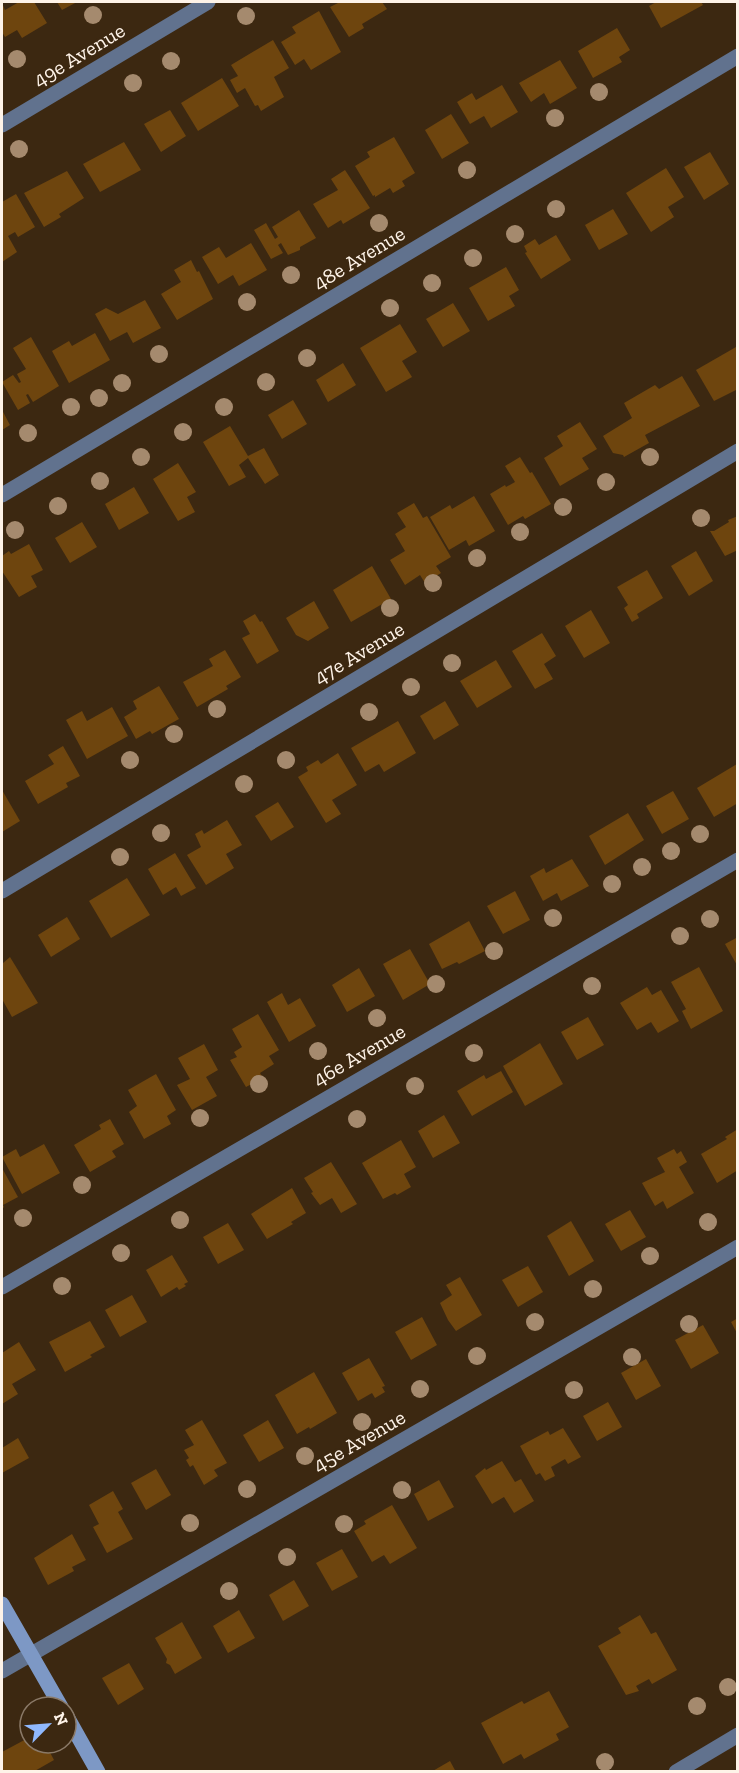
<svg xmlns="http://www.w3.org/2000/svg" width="739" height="1773" font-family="'Zilla Slab',serif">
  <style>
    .building { fill: #6e450e }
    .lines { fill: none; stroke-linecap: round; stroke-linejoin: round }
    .street { stroke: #61728e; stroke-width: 15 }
    .secondary { stroke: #7d98c5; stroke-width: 15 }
    .tree { fill: #a58a6e }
    .labels { text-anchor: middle; stroke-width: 4.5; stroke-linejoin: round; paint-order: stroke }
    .street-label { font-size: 21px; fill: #fef3e8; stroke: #3c2811 }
  </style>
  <rect width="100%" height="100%" fill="#3c2811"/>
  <!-- building -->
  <g class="building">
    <polygon points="19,2 34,2 47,23 22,38 17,30 5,37 2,32 2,3 5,10"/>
    <polygon points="57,2 77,2 62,10"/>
    <polygon points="340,2 382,2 387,9 362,24 364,28 349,37 330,7"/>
    <polygon points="656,2 701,2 703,5 661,28 649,6"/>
    <polygon points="319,11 341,52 311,70 304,59 295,65 281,42 296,33 292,27"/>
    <polygon points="617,28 630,50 619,57 622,62 593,78 578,51"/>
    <polygon points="273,40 289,68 274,77 284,97 261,111 258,105 255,106 245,88 237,93 230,80 238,76 231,65"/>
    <polygon points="560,60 577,88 550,104 544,93 531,102 519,83"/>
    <polygon points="222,78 239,106 198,131 181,103"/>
    <polygon points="502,85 518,112 491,128 484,116 470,124 457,102 472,93 476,100"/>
    <polygon points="170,110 186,136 161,152 144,124"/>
    <polygon points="451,114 469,143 442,159 425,130"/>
    <polygon points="394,137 415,173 402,181 405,186 393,193 390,188 375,197 375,195 373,196 355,166 370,157 367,152"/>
    <polygon points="124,142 141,170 100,192 83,164"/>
    <polygon points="710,152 729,184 704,200 684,167"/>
    <polygon points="666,168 684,197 668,207 674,217 651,232 626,193"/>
    <polygon points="345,170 370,208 343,224 341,220 328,228 313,204 338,190 331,179"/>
    <polygon points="67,171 84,198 59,214 61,217 44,227 24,193"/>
    <polygon points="16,194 35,227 18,237 15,232 8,236 17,252 2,262 2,202"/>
    <polygon points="613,209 628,234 599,250 585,225"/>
    <polygon points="299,210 316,238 300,247 300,250 288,255 281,243 278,245 283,253 271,259 254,230 266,223 275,239 278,237 272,227"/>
    <polygon points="556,235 571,260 541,279 525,253 527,252 524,246 535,239 539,245"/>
    <polygon points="251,243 267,270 239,286 233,275 218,284 202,257 219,247 226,258"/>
    <polygon points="191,260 197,272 199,271 213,299 177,320 161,294 181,282 174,270"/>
    <polygon points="506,267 519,290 509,296 515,306 488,321 469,288"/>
    <polygon points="145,300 161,328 133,343 127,332 110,341 95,314 106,308 118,314"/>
    <polygon points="453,303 470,331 443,347 426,319"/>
    <polygon points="400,324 417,352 402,361 412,377 386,392 360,348"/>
    <polygon points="95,333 110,360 69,383 52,351 69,341 72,346"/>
    <polygon points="31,337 59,386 33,402 28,394 26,395 30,403 18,410 2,382 13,375 19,383 21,382 17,374 26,369 13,348"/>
    <polygon points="736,347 738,350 738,389 714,401 696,370"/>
    <polygon points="343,363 356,385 328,402 316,380"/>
    <polygon points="682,376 700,406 645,435 649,443 624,457 623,455 613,453 603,436 632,418 624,403 655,385 659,389"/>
    <polygon points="293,400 307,424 282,439 268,415"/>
    <polygon points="2,410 10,425 2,430"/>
    <polygon points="580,422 597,449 582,458 589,469 560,486 544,458 563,446 557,436"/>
    <polygon points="230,426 248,456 264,448 279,475 265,484 248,458 239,465 246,477 229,486 203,442"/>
    <polygon points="520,457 530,473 532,472 551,504 525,519 523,516 508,525 490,494 505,485 506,487 515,482 505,466"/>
    <polygon points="178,463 196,492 187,497 195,512 178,521 153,479"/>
    <polygon points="134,487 149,513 119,530 105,504"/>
    <polygon points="474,496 495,531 469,546 466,540 449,550 430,517 450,505 452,509"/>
    <polygon points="414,503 423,518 427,516 451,557 436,566 441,573 425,583 420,575 405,585 390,560 405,551 395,534 406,527 397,513"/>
    <polygon points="738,516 738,550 725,556 710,531 714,531 729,522 728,520"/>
    <polygon points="82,522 97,547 70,563 55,538"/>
    <polygon points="29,544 43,570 31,576 37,587 19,597 2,571 2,556 9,551 11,554"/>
    <polygon points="696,551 713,581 689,596 671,566"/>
    <polygon points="372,566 391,599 351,622 333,590"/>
    <polygon points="647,570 663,598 637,614 639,618 632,622 624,608 628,605 617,587"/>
    <polygon points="314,601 329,628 308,641 296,635 286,618"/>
    <polygon points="591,610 610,643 584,658 565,626"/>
    <polygon points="255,614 260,622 262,621 279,651 257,664 242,638 250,634 243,621"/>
    <polygon points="542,633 556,656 544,664 553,679 535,689 512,651"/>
    <polygon points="225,650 241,677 226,686 228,689 197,707 183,682 213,666 209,659"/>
    <polygon points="496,660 512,687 477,708 460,681"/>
    <polygon points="159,686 179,719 152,734 150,731 136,739 124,717 137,709 133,701"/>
    <polygon points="445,701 459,725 434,740 420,716"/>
    <polygon points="112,707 128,736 87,759 66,720 82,711 87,721"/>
    <polygon points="398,721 416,753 384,772 379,764 365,772 351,748"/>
    <polygon points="63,746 80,776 66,783 68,787 38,804 25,781 54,764 48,755"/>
    <polygon points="338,753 357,785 332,800 341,814 326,823 298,777 308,771 306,767 318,760 321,764"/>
    <polygon points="737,764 738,803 714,817 697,788"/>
    <polygon points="2,790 20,821 2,832"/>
    <polygon points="673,791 689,819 662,834 646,806"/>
    <polygon points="278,802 294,827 271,841 255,816"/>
    <polygon points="628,813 644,840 605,865 589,836"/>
    <polygon points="227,820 242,845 226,854 234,868 206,885 187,855 201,847 195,834 202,830 204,834"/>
    <polygon points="175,853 196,888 181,896 176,887 163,895 148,869"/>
    <polygon points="572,859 589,886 561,901 557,893 543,901 530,876 544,868 546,873"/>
    <polygon points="127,878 150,915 111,938 89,901"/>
    <polygon points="515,891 530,920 503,934 487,906"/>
    <polygon points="67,917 80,939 51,957 38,935"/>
    <polygon points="469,921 485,951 459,964 457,962 442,969 429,944"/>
    <polygon points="738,937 738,967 725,944"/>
    <polygon points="410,949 430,984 403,1000 383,964"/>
    <polygon points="10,957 38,1003 12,1017 2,999 2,964"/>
    <polygon points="699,967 723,1011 691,1029 682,1011 686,1009 671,982"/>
    <polygon points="359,968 375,996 347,1012 332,985"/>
    <polygon points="647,987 652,995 661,990 679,1021 658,1033 651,1022 637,1030 620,1003"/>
    <polygon points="282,993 288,1005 300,998 316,1026 289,1042 267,1002"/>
    <polygon points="258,1014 279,1050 269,1056 274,1064 260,1073 263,1078 246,1087 230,1060 237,1057 234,1052 242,1047 232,1029"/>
    <polygon points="588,1017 604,1045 577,1060 561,1032"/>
    <polygon points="540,1043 563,1084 525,1106 503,1066"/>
    <polygon points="204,1044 218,1070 206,1077 217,1096 192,1110 177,1085 190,1079 178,1058"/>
    <polygon points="501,1071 513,1092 472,1116 457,1091 484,1075 486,1079"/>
    <polygon points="156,1074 176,1110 167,1116 171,1124 144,1139 129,1112 137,1106 128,1090"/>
    <polygon points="444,1115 460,1143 433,1158 418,1131"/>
    <polygon points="110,1119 124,1144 112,1151 116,1157 90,1172 74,1145 101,1129 99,1125"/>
    <polygon points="738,1129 738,1170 717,1183 701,1154 727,1139 725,1137"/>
    <polygon points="401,1140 416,1167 404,1174 411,1187 397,1195 395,1193 383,1199 362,1163"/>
    <polygon points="44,1144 60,1173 22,1194 2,1157 16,1149 20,1157"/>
    <polygon points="674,1149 677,1154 681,1151 687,1162 679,1167 694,1193 667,1209 663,1201 655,1206 642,1183 665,1172 657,1158"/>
    <polygon points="331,1162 357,1204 341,1213 332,1198 320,1205 311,1193 313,1192 304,1178"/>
    <polygon points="2,1168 18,1197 3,1205 4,1207 2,1209"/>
    <polygon points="292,1188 306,1213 291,1222 293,1224 267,1239 251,1214"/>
    <polygon points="630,1210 646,1237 621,1251 605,1224"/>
    <polygon points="571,1221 594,1261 569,1276 547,1236"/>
    <polygon points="228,1223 244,1250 218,1264 203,1237"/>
    <polygon points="172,1255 188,1282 184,1284 186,1286 179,1290 177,1287 161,1297 146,1270"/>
    <polygon points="528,1266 543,1292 518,1307 502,1280"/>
    <polygon points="460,1277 482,1315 456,1331 448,1320 440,1303 452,1295 446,1285"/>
    <polygon points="132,1295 147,1322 120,1337 105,1310"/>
    <polygon points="422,1317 437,1345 411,1360 395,1332"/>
    <polygon points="738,1318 738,1335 731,1322"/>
    <polygon points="90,1321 105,1347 90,1355 92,1357 65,1372 49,1342"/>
    <polygon points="703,1325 719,1353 691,1369 675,1340"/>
    <polygon points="19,1342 36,1370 12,1384 18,1394 2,1404 2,1353"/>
    <polygon points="369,1358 385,1386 382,1387 385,1392 375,1398 372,1393 358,1401 342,1373"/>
    <polygon points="646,1359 661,1386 636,1400 621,1373"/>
    <polygon points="314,1372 337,1413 310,1429 309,1427 297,1434 275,1395"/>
    <polygon points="608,1402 622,1427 597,1441 583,1416"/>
    <polygon points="202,1420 227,1463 214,1470 218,1476 204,1485 193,1465 190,1467 186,1460 189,1458 184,1450 194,1445 185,1430"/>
    <polygon points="268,1420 284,1448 259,1462 243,1435"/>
    <polygon points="563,1428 581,1457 568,1464 565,1459 551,1467 555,1476 545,1481 540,1473 536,1475 520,1446 548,1431 550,1435"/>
    <polygon points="18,1438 29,1458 2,1473 2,1448"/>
    <polygon points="502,1461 515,1482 521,1479 534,1501 514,1513 504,1497 492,1504 475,1476 485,1468 486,1470"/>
    <polygon points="156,1469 171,1495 146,1510 131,1483"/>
    <polygon points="439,1480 454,1507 428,1521 414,1494"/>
    <polygon points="113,1491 123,1509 118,1512 133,1539 107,1553 93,1527 99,1524 89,1505"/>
    <polygon points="392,1505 417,1548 390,1564 384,1555 372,1562 354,1531 366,1524 364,1521"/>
    <polygon points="72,1534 86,1560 72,1567 74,1571 48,1585 34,1558"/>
    <polygon points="342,1549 358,1577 332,1591 316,1563"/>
    <polygon points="294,1580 309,1606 283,1621 269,1595"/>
    <polygon points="239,1610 255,1638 228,1653 213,1626"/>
    <polygon points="640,1615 651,1634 656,1632 677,1670 652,1684 649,1679 636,1686 639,1691 626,1695 598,1646 621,1633 618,1628"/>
    <polygon points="182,1622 202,1658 175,1674 170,1665 166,1663 167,1659 155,1638"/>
    <polygon points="129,1663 144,1689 118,1705 102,1678"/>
    <polygon points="549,1691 569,1727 556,1734 559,1740 524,1759 521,1754 503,1764 481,1723 522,1701 524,1704"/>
    <polygon points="30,1737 30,1743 45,1743 54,1760 33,1772 2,1772 2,1752"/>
    <polygon points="450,1761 456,1772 431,1772"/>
  </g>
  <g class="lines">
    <!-- street -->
    <g class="street">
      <polyline points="2,125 208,2"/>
      <polyline points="2,495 738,56"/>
      <polyline points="2,891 738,451"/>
      <polyline points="2,1287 738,860"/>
      <polyline points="2,1671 738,1247"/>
      <polyline points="676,1772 738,1735"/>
    </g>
    <!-- secondary -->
    <g class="secondary">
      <polyline points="2,1604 61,1707"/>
      <polyline points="66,1715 98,1772"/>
    </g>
  </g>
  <!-- trees -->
  <g class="tree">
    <circle cx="93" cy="15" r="9"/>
    <circle cx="246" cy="16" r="9"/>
    <circle cx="17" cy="59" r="9"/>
    <circle cx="171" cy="61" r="9"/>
    <circle cx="133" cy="83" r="9"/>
    <circle cx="599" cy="92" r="9"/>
    <circle cx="555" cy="118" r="9"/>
    <circle cx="19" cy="149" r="9"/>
    <circle cx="467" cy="170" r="9"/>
    <circle cx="556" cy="209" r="9"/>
    <circle cx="379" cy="223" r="9"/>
    <circle cx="515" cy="234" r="9"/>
    <circle cx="473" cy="258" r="9"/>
    <circle cx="291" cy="275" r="9"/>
    <circle cx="432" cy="283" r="9"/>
    <circle cx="247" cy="302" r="9"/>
    <circle cx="390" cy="308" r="9"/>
    <circle cx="159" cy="354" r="9"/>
    <circle cx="307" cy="358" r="9"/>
    <circle cx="266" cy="382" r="9"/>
    <circle cx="122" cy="383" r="9"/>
    <circle cx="99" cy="398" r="9"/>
    <circle cx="71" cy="407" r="9"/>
    <circle cx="224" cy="407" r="9"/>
    <circle cx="183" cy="432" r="9"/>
    <circle cx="28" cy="433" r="9"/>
    <circle cx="141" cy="457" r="9"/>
    <circle cx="650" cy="457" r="9"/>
    <circle cx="100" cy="481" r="9"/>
    <circle cx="606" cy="482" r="9"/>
    <circle cx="58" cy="506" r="9"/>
    <circle cx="563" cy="507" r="9"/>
    <circle cx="701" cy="518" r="9"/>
    <circle cx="15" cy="530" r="9"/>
    <circle cx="520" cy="532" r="9"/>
    <circle cx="477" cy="558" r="9"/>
    <circle cx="433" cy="583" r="9"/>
    <circle cx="390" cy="608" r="9"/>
    <circle cx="452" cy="663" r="9"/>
    <circle cx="411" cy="687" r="9"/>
    <circle cx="217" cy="709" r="9"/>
    <circle cx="369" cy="712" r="9"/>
    <circle cx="174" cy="734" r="9"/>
    <circle cx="130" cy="760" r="9"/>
    <circle cx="286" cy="760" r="9"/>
    <circle cx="244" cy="784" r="9"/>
    <circle cx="161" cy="833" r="9"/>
    <circle cx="700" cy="834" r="9"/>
    <circle cx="671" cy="851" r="9"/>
    <circle cx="120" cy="857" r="9"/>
    <circle cx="642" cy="867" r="9"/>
    <circle cx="612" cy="884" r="9"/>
    <circle cx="553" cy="918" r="9"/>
    <circle cx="710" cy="919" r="9"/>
    <circle cx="680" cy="936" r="9"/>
    <circle cx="494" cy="951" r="9"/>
    <circle cx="436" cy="984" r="9"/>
    <circle cx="592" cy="986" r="9"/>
    <circle cx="377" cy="1018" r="9"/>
    <circle cx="318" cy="1051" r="9"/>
    <circle cx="474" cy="1053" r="9"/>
    <circle cx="259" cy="1084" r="9"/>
    <circle cx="415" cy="1086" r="9"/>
    <circle cx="200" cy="1118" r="9"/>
    <circle cx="357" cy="1119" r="9"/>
    <circle cx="82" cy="1185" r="9"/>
    <circle cx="23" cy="1218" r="9"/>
    <circle cx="180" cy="1220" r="9"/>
    <circle cx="708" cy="1222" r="9"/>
    <circle cx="121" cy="1253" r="9"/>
    <circle cx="650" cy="1256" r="9"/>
    <circle cx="62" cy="1286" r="9"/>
    <circle cx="593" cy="1289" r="9"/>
    <circle cx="535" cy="1322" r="9"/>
    <circle cx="689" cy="1324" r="9"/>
    <circle cx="477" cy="1356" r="9"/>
    <circle cx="632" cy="1357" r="9"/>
    <circle cx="420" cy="1389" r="9"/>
    <circle cx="574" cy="1390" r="9"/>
    <circle cx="362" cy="1422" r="9"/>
    <circle cx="305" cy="1456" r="9"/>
    <circle cx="247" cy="1489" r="9"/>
    <circle cx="402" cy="1490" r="9"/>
    <circle cx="190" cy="1523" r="9"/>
    <circle cx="344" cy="1524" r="9"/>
    <circle cx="287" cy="1557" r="9"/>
    <circle cx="229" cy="1591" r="9"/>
    <circle cx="728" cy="1687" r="9"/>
    <circle cx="697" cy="1706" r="9"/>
    <circle cx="605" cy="1762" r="9"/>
  </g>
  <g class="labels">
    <!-- street labels -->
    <g class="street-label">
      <text transform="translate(79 55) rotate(-31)" y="7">49e Avenue</text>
      <text transform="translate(359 258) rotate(-31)" y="7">48e Avenue</text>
      <text transform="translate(359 653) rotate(-31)" y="7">47e Avenue</text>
      <text transform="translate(359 1055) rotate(-30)" y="7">46e Avenue</text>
      <text transform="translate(359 1441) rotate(-30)" y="7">45e Avenue</text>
    </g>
  </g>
  <!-- border -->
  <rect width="739" height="1773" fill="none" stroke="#fef3e8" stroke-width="6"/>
  <!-- north arrow -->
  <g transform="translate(48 1725) rotate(65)"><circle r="28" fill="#3c2811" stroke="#8a7967" stroke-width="1.5"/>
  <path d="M0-4.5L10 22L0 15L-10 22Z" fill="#8fb8fd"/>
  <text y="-9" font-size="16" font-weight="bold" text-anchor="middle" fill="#fef3e8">N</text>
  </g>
</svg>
